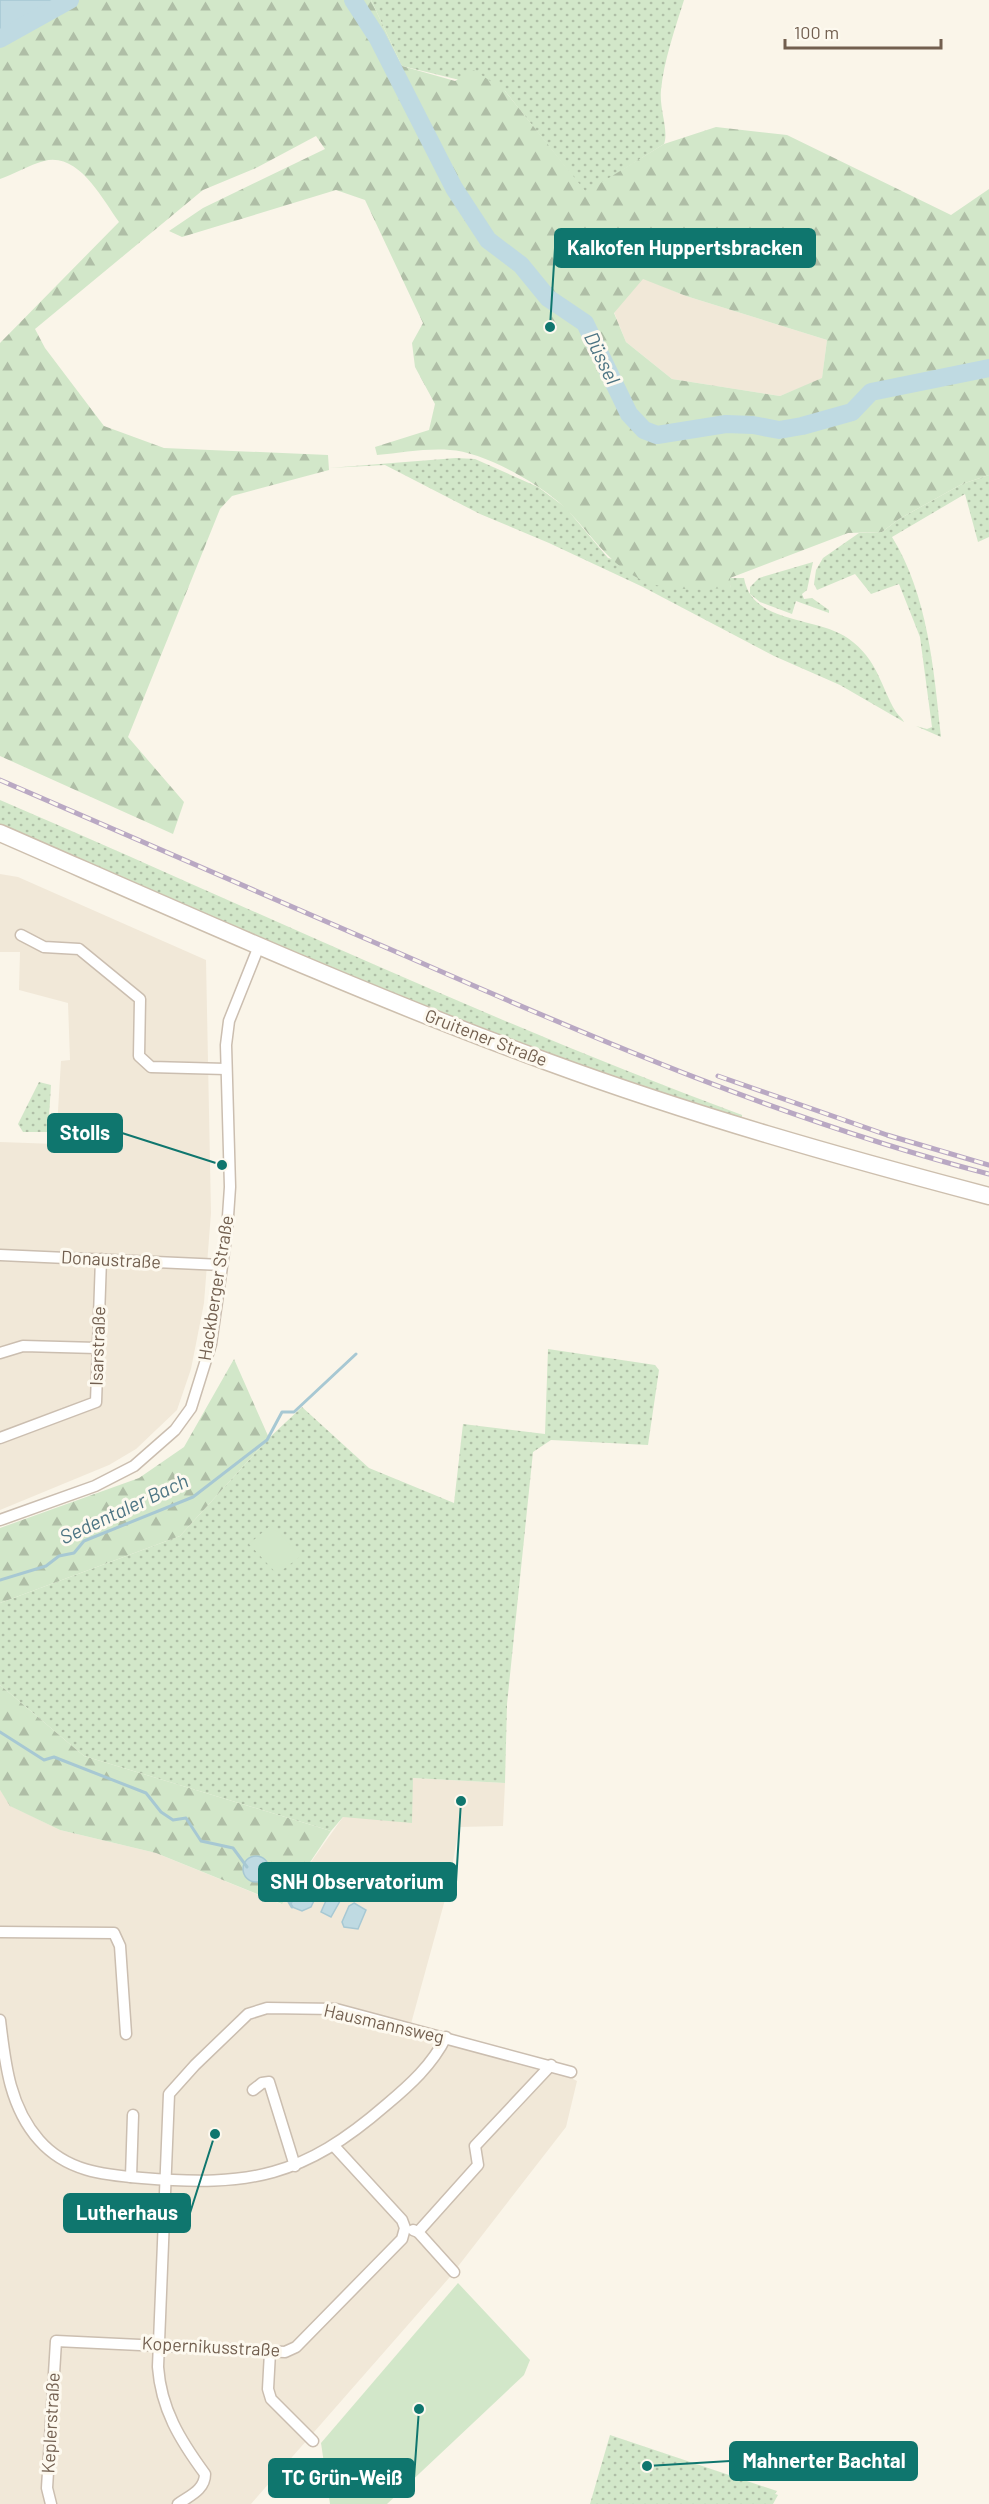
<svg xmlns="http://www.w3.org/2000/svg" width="989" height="2504" font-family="Barlow,sans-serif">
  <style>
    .residential { fill: #f1e8d8 }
    .grass { fill: url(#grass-dots) }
    .forest { fill: url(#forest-firs); fill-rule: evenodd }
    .pitch { fill: #d2e7c9 }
    .water { fill: #bfdae2; stroke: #a7c8d3; stroke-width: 1.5 }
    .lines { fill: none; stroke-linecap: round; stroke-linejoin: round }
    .stream { stroke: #a7c8d3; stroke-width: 3 }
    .river { stroke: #bfdae2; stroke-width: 18 }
    .street-casing { stroke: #cbbeb0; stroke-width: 13 }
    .secondary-casing { stroke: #cdbfae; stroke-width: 19 }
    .street { stroke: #fff; stroke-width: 10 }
    .secondary { stroke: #fff; stroke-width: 16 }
    .rail-casing { stroke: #b9a8c3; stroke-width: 5 }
    .rail { stroke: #fdf9ef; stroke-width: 3; stroke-dasharray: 9; stroke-linecap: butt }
    .labels { text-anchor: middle; stroke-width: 6; stroke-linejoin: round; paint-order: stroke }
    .street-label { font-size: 18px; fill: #725f4f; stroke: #fdf9ef }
    .water-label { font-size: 20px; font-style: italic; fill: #4c7483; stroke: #fdf9ef }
    .leader { fill: none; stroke: #0f766e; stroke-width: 2 }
    .callout-dot { fill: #0f766e; stroke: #fdf9ef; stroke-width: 2 }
    .callout { fill: #0f766e; stroke: #0f766e; stroke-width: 2 }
    .callout-label { font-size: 20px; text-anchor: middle; font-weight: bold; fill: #fff }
  </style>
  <defs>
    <pattern id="grass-dots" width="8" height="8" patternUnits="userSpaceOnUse" patternTransform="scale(1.5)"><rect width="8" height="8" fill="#d2e7c9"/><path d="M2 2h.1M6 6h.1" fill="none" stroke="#afbea6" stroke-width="1.8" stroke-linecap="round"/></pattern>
    <pattern id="forest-firs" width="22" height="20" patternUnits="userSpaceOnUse" patternTransform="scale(1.5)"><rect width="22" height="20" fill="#d2e7c9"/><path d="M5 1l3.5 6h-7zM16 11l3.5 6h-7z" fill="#afbea6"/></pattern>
  </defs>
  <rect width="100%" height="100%" fill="#faf5e9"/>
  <!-- residential -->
  <g class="residential">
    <polygon points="643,278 686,296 827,340 822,379 780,396 672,379 626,342 614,312"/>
    <polygon points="0,874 18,877 206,960 211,1213 204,1303 191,1369 177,1410 136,1449 109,1465 0,1510 0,1142 56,1144 61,1061 70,1060 68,1003 19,990 20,952 0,952"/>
    <polygon points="413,1778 505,1783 503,1826 459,1827 449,1885 409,2031 556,2070 577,2081 566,2127 449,2278 251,2504 0,2504 0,1790 11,1806 60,1830 156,1853 281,1904 343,1817"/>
  </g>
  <!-- grass -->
  <g class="grass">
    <path d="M371,0H684C675,29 664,60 661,90C659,109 669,130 664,144L586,193L505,91L402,66Z"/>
    <path d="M456,458L475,459L538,487L566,508L608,558L731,588L729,578H744C752,625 818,616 849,639C878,660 880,685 896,712C899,716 902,718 904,722L840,685L774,656L643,587L549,543L480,514L385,465L329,468Z"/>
    <path d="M989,475V537L978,542L965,494L892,537C928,595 934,671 941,737L916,726L927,729L932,727L920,637L899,584L871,594L855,574L817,590L814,584L816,570L823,558L859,533L882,532L899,519L962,484Z"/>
    <polygon points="813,562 807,590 802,594 804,599 812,598 829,610 829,613 796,601 792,614 760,602 750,594 750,587 759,578"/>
    <path d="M0,800C247,906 490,1022 742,1115V1121L620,1082L420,1009L0,826Z"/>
    <polygon points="39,1082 51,1085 48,1132 23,1132 18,1124"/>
    <polygon points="548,1349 655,1365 659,1370 648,1445 551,1440 533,1452 507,1704 505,1783 413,1778 412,1823 343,1817 331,1831 84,1756 0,1685 0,1603 180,1536 269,1438 302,1407 369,1468 454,1503 463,1424 545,1434"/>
    <polygon points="610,2435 777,2491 775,2494 778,2495 773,2504 590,2504"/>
  </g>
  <!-- forest -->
  <g class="forest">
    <path d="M57,0H371L402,66L455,81L474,70L505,91L586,192L664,144L716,127L787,135L951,215L989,189V475L962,484L899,519L882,532L848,533L730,578L731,588C703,589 670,592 644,581C610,566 592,535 567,510C545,486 482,451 450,450C426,448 401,453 377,455L375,447L429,430L435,404L415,367L412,343L423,323L365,200L336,190L182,237L169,231L203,208L325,149L316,136L256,168L203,190L35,329L45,348L104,426L164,448L328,455L329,470L232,496L220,509L128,737L184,802L173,834L0,756V343L119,222C102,199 79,152 44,161C29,165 14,174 0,179V32ZM643,279L686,296L827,340L822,378L780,396L672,379L626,342L614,313Z"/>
    <polygon points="234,1359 269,1438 180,1536 0,1603 0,1528 139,1478 184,1447"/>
    <polygon points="0,1685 84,1756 331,1831 282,1904 156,1853 60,1830 10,1806 0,1790"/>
  </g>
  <!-- pitch -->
  <g class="pitch">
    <polygon points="271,1525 301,1556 277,1574 249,1544"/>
    <polygon points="458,2283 530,2360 524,2375 387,2504 330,2504 321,2443"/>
  </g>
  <!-- water -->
  <g class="water">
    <polygon points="0,0 57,0 0,32"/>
    <circle cx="256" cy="1869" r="13"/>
    <polygon points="306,1884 319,1890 311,1907 302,1911 292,1907 291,1904 299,1887"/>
    <polygon points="329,1894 340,1901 331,1917 321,1912"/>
    <polygon points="354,1903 366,1910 358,1929 344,1927 342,1922 349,1906"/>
  </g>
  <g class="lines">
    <!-- stream -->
    <g class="stream">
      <polyline points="0,1580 46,1566 59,1556 74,1553 84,1541 193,1497 267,1440 282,1412 294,1412 356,1354"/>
      <polyline points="0,1732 44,1760 54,1757 146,1793 161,1812 173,1820 186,1818 201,1841 233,1848 247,1867"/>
      <polyline points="265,1874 291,1892 289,1902 292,1907"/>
    </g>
    <!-- river -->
    <g class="river">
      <polyline points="353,0 377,37 454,188 488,240 521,265 548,298 585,323 629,414 644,430 657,435 726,424 753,425 779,430 802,426 852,412 871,392 989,368"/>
      <polyline points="0,39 70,0"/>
    </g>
    <!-- street casing -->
    <g class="street-casing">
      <g id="street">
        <polyline points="21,935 44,947 79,949 140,999 139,1056 151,1067 226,1069"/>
        <polyline points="0,1255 222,1265"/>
        <polyline points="0,1353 23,1346 97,1348"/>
        <polyline points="0,1438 96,1402 101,1259"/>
        <polyline points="0,1520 95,1486 134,1466 175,1430 191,1408 211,1344 227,1231 230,1187 226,1045 229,1021 259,946"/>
        <polyline points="0,1932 114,1933 120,1946 126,2034"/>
        <path d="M0,2020C5,2062 9,2106 39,2140C66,2171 103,2175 142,2178C250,2187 303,2177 386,2105C410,2085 432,2065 446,2037"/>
        <polyline points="253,2090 262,2083 269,2082 295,2166"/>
        <polyline points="131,2177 133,2115"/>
        <polyline points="413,2230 418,2232 454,2272"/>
        <polyline points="418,2232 478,2165 475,2146 551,2065"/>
        <polyline points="270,2352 268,2389 271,2399 313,2441"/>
        <polyline points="51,2504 47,2488 56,2341 285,2352 296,2347 402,2239 405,2228 402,2220 334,2146"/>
        <path d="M178,2504C189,2496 205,2490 205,2474C180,2440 161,2409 158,2367L169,2094L195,2065L248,2014L267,2008L336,2009L571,2072"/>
      </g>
    </g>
    <!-- secondary casing -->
    <g class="secondary-casing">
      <path id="secondary" d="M0,833C181,912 362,994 548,1062C692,1115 841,1157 989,1196"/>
    </g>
    <!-- street -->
    <use href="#street" class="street"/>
    <!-- secondary -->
    <use href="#secondary" class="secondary"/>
    <!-- rail casing -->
    <g class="rail-casing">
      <g id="rail">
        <path d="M0,780C136,839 272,898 408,957C597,1040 789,1122 989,1174"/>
        <polyline points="718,1076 887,1135 989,1165"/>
      </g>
    </g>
    <!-- rail -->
    <use href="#rail" class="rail"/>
  </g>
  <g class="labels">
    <!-- street labels -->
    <g class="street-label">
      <text transform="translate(486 1038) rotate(21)" y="6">Gruitener Straße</text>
      <text transform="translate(111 1260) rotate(3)" y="6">Donaustraße</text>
      <text transform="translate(216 1288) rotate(-81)" y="6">Hackberger Straße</text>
      <text transform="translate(98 1346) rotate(-88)" y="6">Isarstraße</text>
      <text transform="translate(384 2024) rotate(13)" y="6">Hausmannsweg</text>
      <text transform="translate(211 2347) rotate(3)" y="6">Kopernikusstraße</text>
      <text transform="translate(51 2423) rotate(-87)" y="6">Keplerstraße</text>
    </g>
    <!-- water labels -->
    <g class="water-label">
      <text transform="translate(602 358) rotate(64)" y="7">Düssel</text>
      <text transform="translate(124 1509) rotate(-25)" y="7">Sedentaler Bach</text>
    </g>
  </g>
  <!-- callouts -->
  <path class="leader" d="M550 327L555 248M222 1165L122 1133M461 1801L456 1882M215 2134L190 2213M647 2466L730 2461M419 2409L414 2478"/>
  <g class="callout-dot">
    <circle cx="550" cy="327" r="6"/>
    <circle cx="222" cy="1165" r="6"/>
    <circle cx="461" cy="1801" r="6"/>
    <circle cx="215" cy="2134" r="6"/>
    <circle cx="647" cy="2466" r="6"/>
    <circle cx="419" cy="2409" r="6"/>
  </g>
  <g class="callout">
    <rect x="555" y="229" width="260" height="38" rx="6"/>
    <rect x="48" y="1114" width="74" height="38" rx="6"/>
    <rect x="259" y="1863" width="197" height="38" rx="6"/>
    <rect x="64" y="2194" width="126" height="38" rx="6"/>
    <rect x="730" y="2442" width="187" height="38" rx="6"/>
    <rect x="269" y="2459" width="145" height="38" rx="6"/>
  </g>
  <g class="callout-label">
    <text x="685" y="255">Kalkofen Huppertsbracken</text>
    <text x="85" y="1140">Stolls</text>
    <text x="357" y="1889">SNH Observatorium</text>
    <text x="127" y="2220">Lutherhaus</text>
    <text x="824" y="2468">Mahnerter Bachtal</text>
    <text x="342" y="2485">TC Grün-Weiß</text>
  </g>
  <!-- scale -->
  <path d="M785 39v9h156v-9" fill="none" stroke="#725f4f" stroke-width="3"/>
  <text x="794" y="39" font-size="18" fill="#725f4f" stroke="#fdf9ef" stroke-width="4.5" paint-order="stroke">100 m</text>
</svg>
